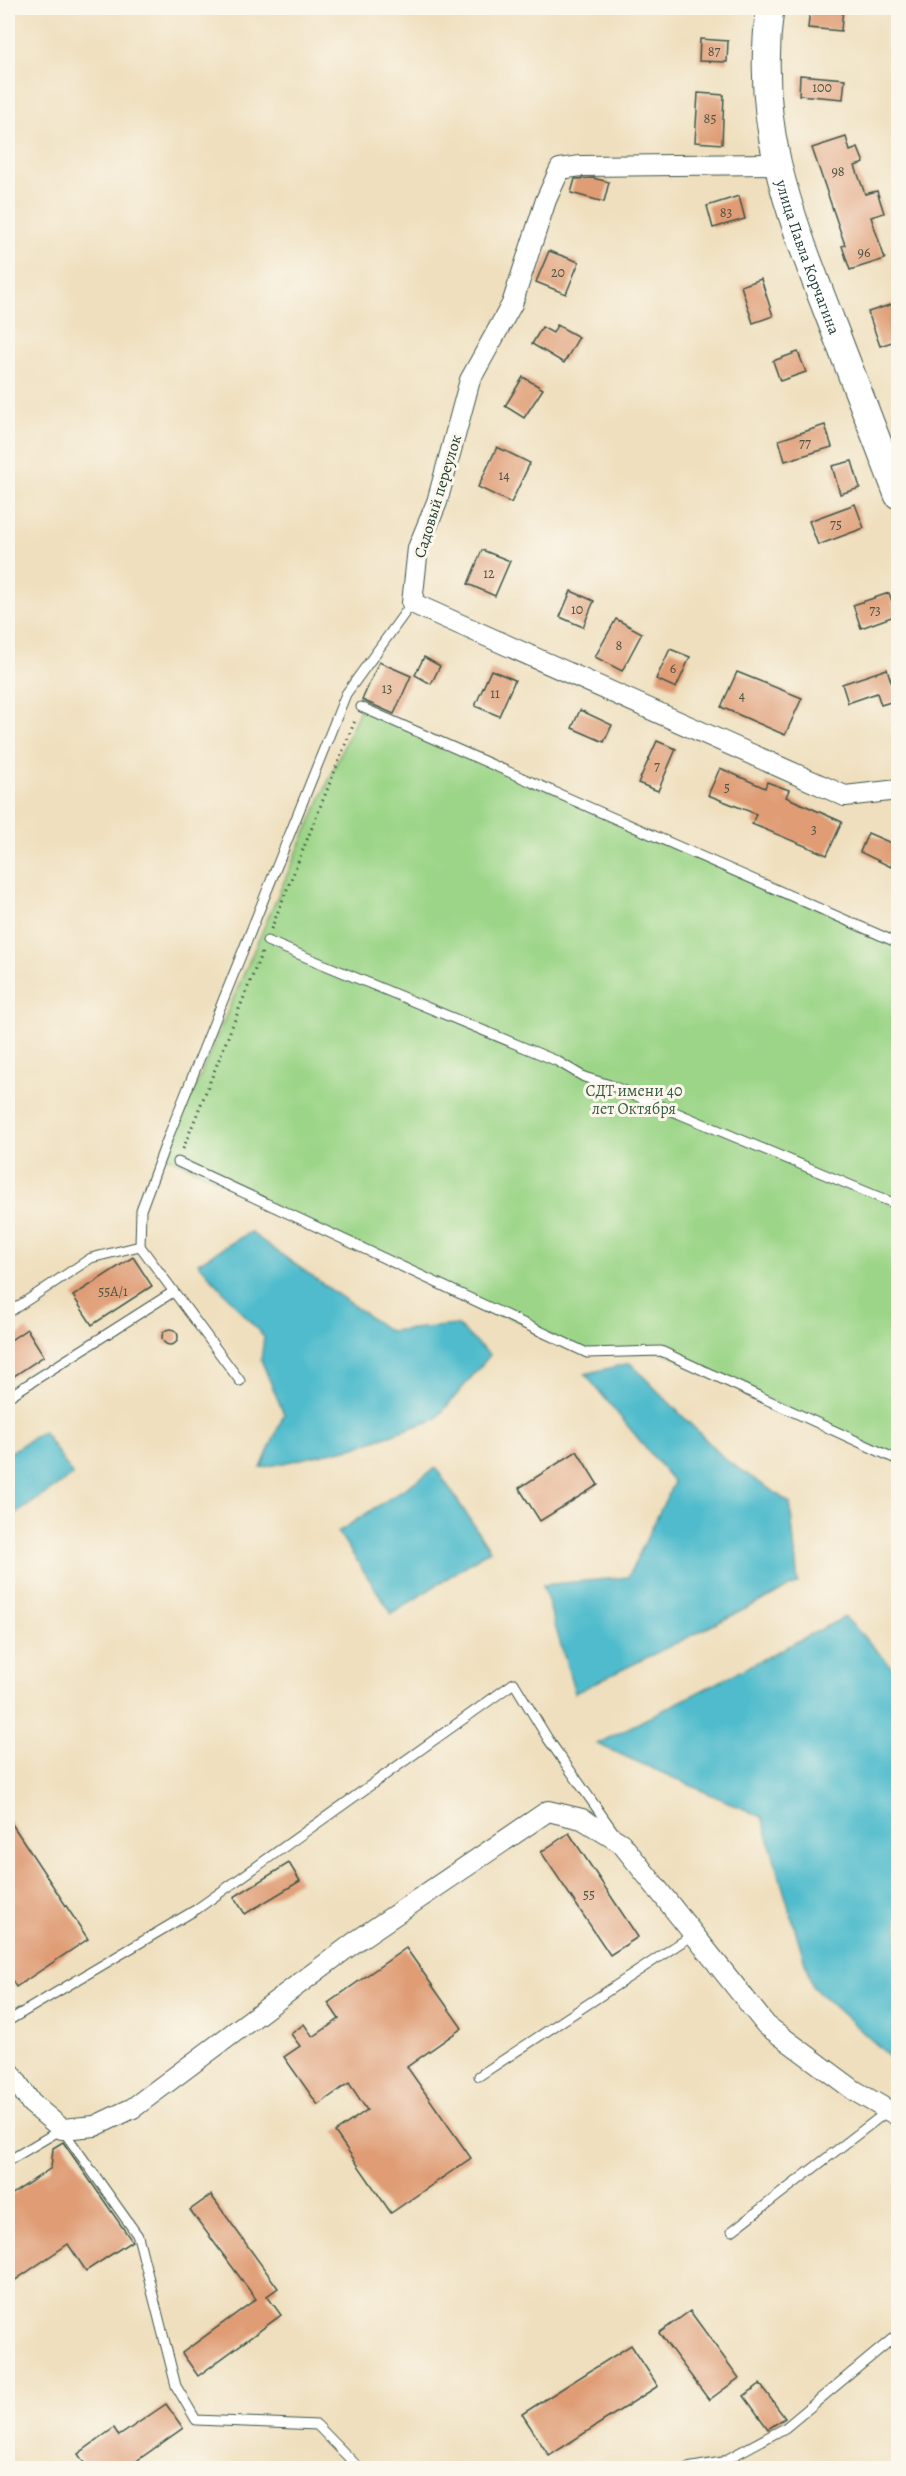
<svg xmlns="http://www.w3.org/2000/svg" width="906" height="2476" font-family="Alegreya,serif">
  <style>
    .green { fill: #9cd588; stroke: #5e895e; stroke-width: 1.5 }
    .water { fill: #50bbcc; stroke: #387c80; stroke-width: 1.5 }
    .building { fill: #df9c74 }
    .lines { fill: none; stroke-linecap: round; stroke-linejoin: round }
    .lane-casing { stroke: #3e5549; stroke-width: 11 }
    .street-casing { stroke: #3e5549; stroke-width: 22 }
    .secondary-casing { stroke: #3e5549; stroke-width: 29 }
    .path { stroke: #3e5549; stroke-width: 3; stroke-dasharray: 1.5 4.5; stroke-linecap: butt }
    .lane { stroke: #fff; stroke-width: 9 }
    .street { stroke: #fff; stroke-width: 20 }
    .secondary { stroke: #fff; stroke-width: 27 }
    .labels { text-anchor: middle; stroke-width: 6; stroke-linejoin: round; paint-order: stroke }
    .number-label { font-size: 14px; fill: #4f5544 }
    .street-label { font-size: 16px; fill: #1f3d34; stroke: #fbf7ec }
    .park-label { font-size: 16px; fill: #385b45; stroke: #fbf7ec }
  </style>
  <rect width="100%" height="100%" fill="#fbf7ec"/>
  <filter id="ink" filterUnits="userSpaceOnUse"><feTurbulence type="fractalNoise" baseFrequency=".0167" numOctaves="2"/><feDisplacementMap in="SourceGraphic" scale="12" xChannelSelector="R" yChannelSelector="G"/><feConvolveMatrix kernelMatrix="1 2 1 2 8 2 1 2 1" color-interpolation-filters="sRGB"/></filter>
  <filter id="wash" filterUnits="userSpaceOnUse"><feTurbulence type="fractalNoise" baseFrequency=".008" numOctaves="4" result="noise"/><feDisplacementMap in="SourceGraphic" scale="24" xChannelSelector="R" yChannelSelector="G"/><feGaussianBlur stdDeviation="1.35" result="paint"/><feColorMatrix in="noise" values="0 0 0 0 0 0 0 0 0 0 0 0 0 0 0 0 0 1.4 0 .05"/><feComposite in="paint" operator="in"/></filter>
  <g filter="url(#wash)">
    <rect width="100%" height="100%" fill="#efdfbe"/>
    <!-- green -->
    <polygon class="green" points="361,707 898,943 898,1460 661,1351 587,1353 166,1156 257,943"/>
    <!-- water -->
    <g class="water">
      <polygon points="250,1232 389,1331 457,1325 490,1355 436,1419 355,1447 261,1468 284,1414 261,1360 264,1337 198,1263"/>
      <polygon points="630,1363 726,1460 790,1503 798,1583 575,1693 543,1585 628,1577 674,1482 585,1374"/>
      <polygon points="43,1431 73,1475 8,1519 8,1454"/>
      <polygon points="436,1468 490,1550 392,1614 338,1532"/>
      <polygon points="845,1617 898,1673 898,2064 812,1986 762,1817 597,1744"/>
    </g>
    <g id="blocks">
      <!-- building -->
      <g class="building">
        <polygon points="810,8 843,8 841,31 808,28"/>
        <polygon points="700,39 728,41 727,62 699,61"/>
        <polygon points="800,75 845,79 843,99 799,95"/>
        <polygon points="698,93 724,95 722,144 695,142"/>
        <polygon points="846,137 850,151 858,148 864,163 855,166 865,194 877,191 884,213 871,217 885,259 850,270 842,246 845,245 812,148"/>
        <polygon points="593,178 609,182 604,202 571,193 575,179"/>
        <polygon points="739,196 745,219 713,228 707,206"/>
        <polygon points="549,251 579,262 566,294 536,282"/>
        <polygon points="761,279 773,316 753,323 741,286"/>
        <polygon points="896,303 898,311 898,340 880,346 868,312"/>
        <polygon points="557,325 579,337 564,363 532,344 542,327 553,333"/>
        <polygon points="798,352 806,372 780,381 773,361"/>
        <polygon points="523,377 543,389 524,418 505,406"/>
        <polygon points="825,425 832,447 785,461 779,440"/>
        <polygon points="497,447 530,463 511,503 478,487"/>
        <polygon points="852,461 860,488 840,494 832,466"/>
        <polygon points="855,504 864,528 818,545 809,521"/>
        <polygon points="482,550 510,561 495,596 468,584"/>
        <polygon points="571,591 594,601 583,627 560,617"/>
        <polygon points="889,593 897,615 861,628 853,605"/>
        <polygon points="616,619 642,633 622,671 595,657"/>
        <polygon points="670,649 690,657 676,688 656,679"/>
        <polygon points="424,657 440,666 431,684 415,675"/>
        <polygon points="379,662 411,676 394,714 362,700"/>
        <polygon points="887,669 897,700 881,705 877,693 848,703 842,684"/>
        <polygon points="491,670 515,680 499,716 475,706"/>
        <polygon points="737,672 802,698 785,735 721,707"/>
        <polygon points="580,710 612,725 604,742 572,728"/>
        <polygon points="657,741 676,749 658,791 638,783"/>
        <polygon points="720,768 765,788 767,782 789,790 786,797 842,822 827,855 752,824 756,814 708,795"/>
        <polygon points="868,833 898,846 891,867 860,852"/>
        <polygon points="133,1257 152,1286 92,1325 73,1296"/>
        <circle cx="170" cy="1337" r="8"/>
        <polygon points="27,1329 44,1356 8,1380 8,1342"/>
        <polygon points="577,1451 598,1485 540,1521 519,1488"/>
        <polygon points="8,1818 88,1939 16,1987 8,1973"/>
        <polygon points="569,1833 638,1937 610,1955 541,1852"/>
        <polygon points="289,1863 300,1881 245,1914 234,1897"/>
        <polygon points="406,1948 462,2028 407,2067 471,2158 391,2213 335,2132 367,2110 349,2083 318,2105 284,2057 300,2046 291,2034 304,2024 313,2037 339,2019 328,2003"/>
        <polygon points="63,2142 132,2241 86,2271 68,2244 8,2285 8,2197 51,2168 53,2148"/>
        <polygon points="211,2195 278,2288 267,2296 281,2315 198,2376 182,2353 256,2299 190,2210"/>
        <polygon points="690,2311 739,2378 709,2400 659,2333"/>
        <polygon points="631,2345 658,2386 549,2456 522,2414"/>
        <polygon points="760,2384 785,2418 768,2429 744,2396"/>
        <polygon points="166,2404 183,2428 125,2469 88,2469 78,2454 114,2428 119,2436"/>
      </g>
    </g>
  </g>
  <g filter="url(#ink)">
    <use href="#blocks" fill-opacity="0" stroke="#3e5549" stroke-width="1.5"/>
    <g class="lines">
      <!-- lane casing -->
      <g class="lane-casing">
        <g id="lane">
          <polyline points="361,707 898,943"/>
          <polyline points="267,941 557,1061 584,1077 610,1085 898,1205"/>
          <polyline points="178,1162 587,1353 661,1351 898,1460"/>
          <polyline points="140,1246 141,1210 169,1135 346,694 412,603"/>
          <polyline points="8,1313 91,1258 140,1246 240,1381"/>
          <polyline points="8,1397 173,1292"/>
          <polyline points="8,2021 197,1909 514,1683 548,1739 613,1831"/>
          <polyline points="479,2076 694,1934"/>
          <polyline points="8,2161 62,2129 138,2236 176,2386 196,2420 317,2425 359,2468"/>
          <polyline points="732,2231 889,2110"/>
          <polyline points="687,2468 722,2462 785,2428 898,2334"/>
        </g>
      </g>
      <!-- street casing -->
      <g class="street-casing">
        <g id="street">
          <polyline points="776,164 581,166 560,169 546,200 512,304 470,380 437,502 418,548 412,603 845,796 898,790"/>
          <polyline points="8,2069 31,2103 62,2129 95,2126 133,2108 355,1942 548,1811 582,1819 621,1843 766,2025 855,2091 898,2116"/>
        </g>
      </g>
      <!-- secondary casing -->
      <g class="secondary-casing">
        <g id="secondary">
          <path id="s1" d="M770,8C754,127 789,212 831,321C853,379 876,437 898,495"/>
        </g>
      </g>
      <!-- path -->
      <g class="path">
        <polyline points="271,929 356,718"/>
        <polyline points="183,1149 262,952"/>
      </g>
      <!-- lane -->
      <use href="#lane" class="lane"/>
      <!-- street -->
      <use href="#street" class="street"/>
      <!-- secondary -->
      <use href="#secondary" class="secondary"/>
    </g>
  </g>
  <g class="labels">
    <!-- number labels -->
    <g class="number-label">
      <text x="714" y="56">87</text>
      <text x="822" y="92">100</text>
      <text x="710" y="123">85</text>
      <text x="838" y="176">98</text>
      <text x="726" y="217">83</text>
      <text x="864" y="257">96</text>
      <text x="558" y="277">20</text>
      <text x="805" y="448">77</text>
      <text x="504" y="480">14</text>
      <text x="836" y="529">75</text>
      <text x="489" y="578">12</text>
      <text x="577" y="614">10</text>
      <text x="875" y="615">73</text>
      <text x="619" y="650">8</text>
      <text x="673" y="673">6</text>
      <text x="387" y="693">13</text>
      <text x="495" y="698">11</text>
      <text x="742" y="700">4</text>
      <text x="657" y="771">7</text>
      <text x="727" y="792">5</text>
      <text x="814" y="834">3</text>
      <text x="113" y="1296">55А/1</text>
      <text x="589" y="1899">55</text>
    </g>
    <!-- street labels -->
    <g class="street-label">
      <text dy="6" stroke="none"><textPath href="#s1" startOffset="255">улица Павла Корчагина</textPath></text>
      <text transform="translate(437 496) rotate(-73)" y="6">Садовый переулок</text>
    </g>
    <!-- park labels -->
    <g class="park-label">
      <text x="634" y="1096">СДТ имени 40<tspan x="634" dy="18">лет Октября</tspan></text>
    </g>
  </g>
  <!-- margin -->
  <rect width="906" height="2476" fill="none" stroke="#fbf7ec" stroke-width="30"/>
</svg>
